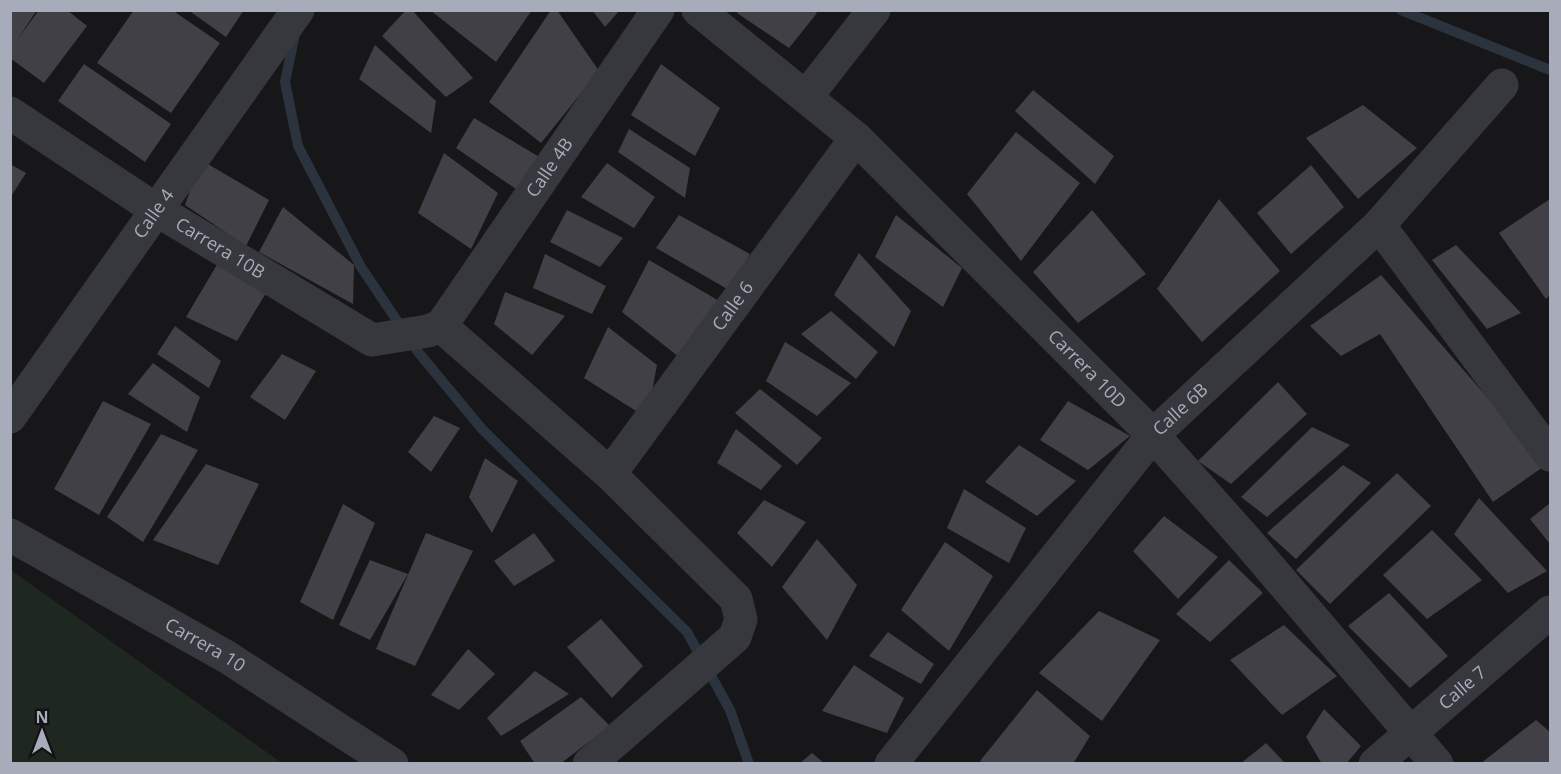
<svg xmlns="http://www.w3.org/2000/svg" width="1561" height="774" font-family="'Open Sans',sans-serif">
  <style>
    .green { fill: #1e2720 }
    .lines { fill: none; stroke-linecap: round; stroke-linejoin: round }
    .stream { stroke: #2b343e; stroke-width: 10 }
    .building { fill: #404046 }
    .minor { stroke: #37383e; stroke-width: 33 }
    .labels { text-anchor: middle; stroke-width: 4.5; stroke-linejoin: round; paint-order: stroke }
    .street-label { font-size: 18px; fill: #a7abba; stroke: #121114 }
  </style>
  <rect width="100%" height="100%" fill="#171619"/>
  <!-- green -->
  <polygon class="green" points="10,570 11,570 282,763 11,763"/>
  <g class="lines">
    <!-- stream -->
    <g class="stream">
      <polyline points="1401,10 1550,70"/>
      <polyline points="295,34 285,82 298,146 361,267 418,352 482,429 687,632 730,710 749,764"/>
    </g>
  </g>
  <!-- building -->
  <g class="building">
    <polygon points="10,10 37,10 17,40 39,10 67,10 87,26 44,83 10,58"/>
    <polygon points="134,10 172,10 220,43 171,113 97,63"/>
    <polygon points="188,10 244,10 226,37"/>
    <polygon points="406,10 412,10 473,78 446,97 382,36"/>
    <polygon points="430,10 532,10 496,62"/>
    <polygon points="551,10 557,10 599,71 541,143 489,102"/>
    <polygon points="592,10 620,10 605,27"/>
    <polygon points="738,10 813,10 817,13 789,48 737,13"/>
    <polygon points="375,45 436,101 431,133 359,79"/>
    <polygon points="84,64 171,124 145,162 58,101"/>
    <polygon points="661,64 720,108 695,156 631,115"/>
    <polygon points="1033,90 1114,156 1095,184 1015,111"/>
    <polygon points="1363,105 1417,148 1358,199 1306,138"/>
    <polygon points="474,118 541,158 516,189 456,148"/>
    <polygon points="629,129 690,168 685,198 618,152"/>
    <polygon points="1016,132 1080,183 1021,261 967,194"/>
    <polygon points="444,153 498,193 471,249 418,213"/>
    <polygon points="201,160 269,200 246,246 185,205"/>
    <polygon points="607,163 655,197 634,228 581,197"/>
    <polygon points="10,164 26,173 10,198"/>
    <polygon points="1311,165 1344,207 1291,254 1257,213"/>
    <polygon points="1219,199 1280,271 1202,342 1157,289"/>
    <polygon points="1550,199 1550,295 1546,299 1499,233"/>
    <polygon points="283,207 354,265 353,304 259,252"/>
    <polygon points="567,210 623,238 600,267 550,242"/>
    <polygon points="1092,210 1146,274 1078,323 1033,272"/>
    <polygon points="679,215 750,254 729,290 656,248"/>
    <polygon points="896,215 962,268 943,307 875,257"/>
    <polygon points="1456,245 1521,313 1487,329 1432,260"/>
    <polygon points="859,253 911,311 894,347 834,295"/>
    <polygon points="545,254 606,286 592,314 533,288"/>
    <polygon points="649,260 721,302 684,361 622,312"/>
    <polygon points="218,263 266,293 237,341 186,317"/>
    <polygon points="1381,275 1546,465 1493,502 1380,334 1341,356 1310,326"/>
    <polygon points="505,292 565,316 532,355 494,324"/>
    <polygon points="831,311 878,352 856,379 801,334"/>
    <polygon points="175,326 221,361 209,388 157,354"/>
    <polygon points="608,327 657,365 647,418 584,378"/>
    <polygon points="785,342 851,383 817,416 766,381"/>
    <polygon points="282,354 316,371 285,420 250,397"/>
    <polygon points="153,363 200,397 187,432 128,394"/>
    <polygon points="1278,382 1307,414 1231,484 1198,461"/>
    <polygon points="760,389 822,438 797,465 735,413"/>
    <polygon points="103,401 151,424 99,515 54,489"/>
    <polygon points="1068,401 1130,436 1088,470 1040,440"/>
    <polygon points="434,416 460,428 431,472 408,452"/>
    <polygon points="1312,427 1350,445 1267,517 1241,497"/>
    <polygon points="736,429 782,466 761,490 717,463"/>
    <polygon points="161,434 198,450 143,542 107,517"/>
    <polygon points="1019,445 1076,481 1037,516 985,482"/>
    <polygon points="485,458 518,481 492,533 469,497"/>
    <polygon points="206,464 259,484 218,565 153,540"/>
    <polygon points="1343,465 1371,483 1296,559 1267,533"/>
    <polygon points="1397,473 1431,506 1330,604 1296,570"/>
    <polygon points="964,489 1026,528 1009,563 947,528"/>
    <polygon points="1479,498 1547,571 1508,593 1454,534"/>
    <polygon points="764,500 806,522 772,567 737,533"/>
    <polygon points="1550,503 1550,544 1530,519"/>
    <polygon points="343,504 375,523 333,620 300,602"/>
    <polygon points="1164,516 1218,557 1178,599 1133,551"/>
    <polygon points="1432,530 1482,580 1427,619 1383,575"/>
    <polygon points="426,533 473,551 415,666 376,649"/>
    <polygon points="534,533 555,561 514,586 494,561"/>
    <polygon points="817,539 857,585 827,640 782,587"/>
    <polygon points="945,542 993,576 949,651 901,610"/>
    <polygon points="370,560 408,574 370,640 339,625"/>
    <polygon points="1229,560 1263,593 1210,642 1176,614"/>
    <polygon points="1389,593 1448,656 1410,688 1348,626"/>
    <polygon points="1099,611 1160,640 1102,721 1039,673"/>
    <polygon points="601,619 643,666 612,698 567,647"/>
    <polygon points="1284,625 1337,676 1282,715 1230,660"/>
    <polygon points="888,632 934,664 921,684 869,656"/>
    <polygon points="468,649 495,674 459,710 431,695"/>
    <polygon points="854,665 904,698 887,733 822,711"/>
    <polygon points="535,671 569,694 501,736 487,718"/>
    <polygon points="1037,690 1090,736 1073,764 985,764 980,761"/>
    <polygon points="581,697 610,726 560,764 535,764 520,741"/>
    <polygon points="1324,709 1361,746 1346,764 1322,764 1306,737"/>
    <polygon points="1536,720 1550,732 1550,764 1480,764"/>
    <polygon points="1266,743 1286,764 1240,764"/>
    <polygon points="812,753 825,764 799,764"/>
  </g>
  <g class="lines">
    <!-- minor -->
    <g class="minor">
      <path id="s1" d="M698,10L856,138L1153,435L1248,542L1437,764"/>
      <polyline points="806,97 874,10"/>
      <path id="s2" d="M10,113L155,209L372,340L428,331L441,326"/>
      <polyline points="1379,225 1550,455"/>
      <polyline points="441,326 610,474 736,599 741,619 735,637 589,764"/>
      <path id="s3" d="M441,326L658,10"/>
      <path id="s4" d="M10,417L298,10"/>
      <path id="s5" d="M610,474L856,138"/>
      <path id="s6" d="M10,535L227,657L392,764"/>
      <path id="s7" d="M891,764L1153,435L1379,225L1502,85"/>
      <path id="s8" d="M1375,764L1550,612"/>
    </g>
  </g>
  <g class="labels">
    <!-- street labels -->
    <g class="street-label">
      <text dy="6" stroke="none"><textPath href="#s3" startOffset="192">Calle 4B</textPath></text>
      <text dy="6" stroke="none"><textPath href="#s4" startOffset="249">Calle 4</textPath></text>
      <text dy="6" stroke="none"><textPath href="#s2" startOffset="250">Carrera 10B</textPath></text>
      <text dy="6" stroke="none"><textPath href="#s5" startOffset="208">Calle 6</textPath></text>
      <text dy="6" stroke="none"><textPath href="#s1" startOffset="530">Carrera 10D</textPath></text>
      <text dy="6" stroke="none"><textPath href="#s7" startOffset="458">Calle 6B</textPath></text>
      <text dy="6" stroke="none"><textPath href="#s6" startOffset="224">Carrera 10</textPath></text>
      <text dy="6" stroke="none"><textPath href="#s8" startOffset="116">Calle 7</textPath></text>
    </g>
  </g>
  <!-- border -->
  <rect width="1561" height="774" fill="none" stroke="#a7abba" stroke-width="24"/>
  <!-- north arrow -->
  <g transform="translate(42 732)" stroke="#121114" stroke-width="4.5" paint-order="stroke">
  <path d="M0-4.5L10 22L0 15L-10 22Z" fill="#a7abba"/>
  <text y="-9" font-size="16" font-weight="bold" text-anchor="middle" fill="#a7abba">N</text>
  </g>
</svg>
